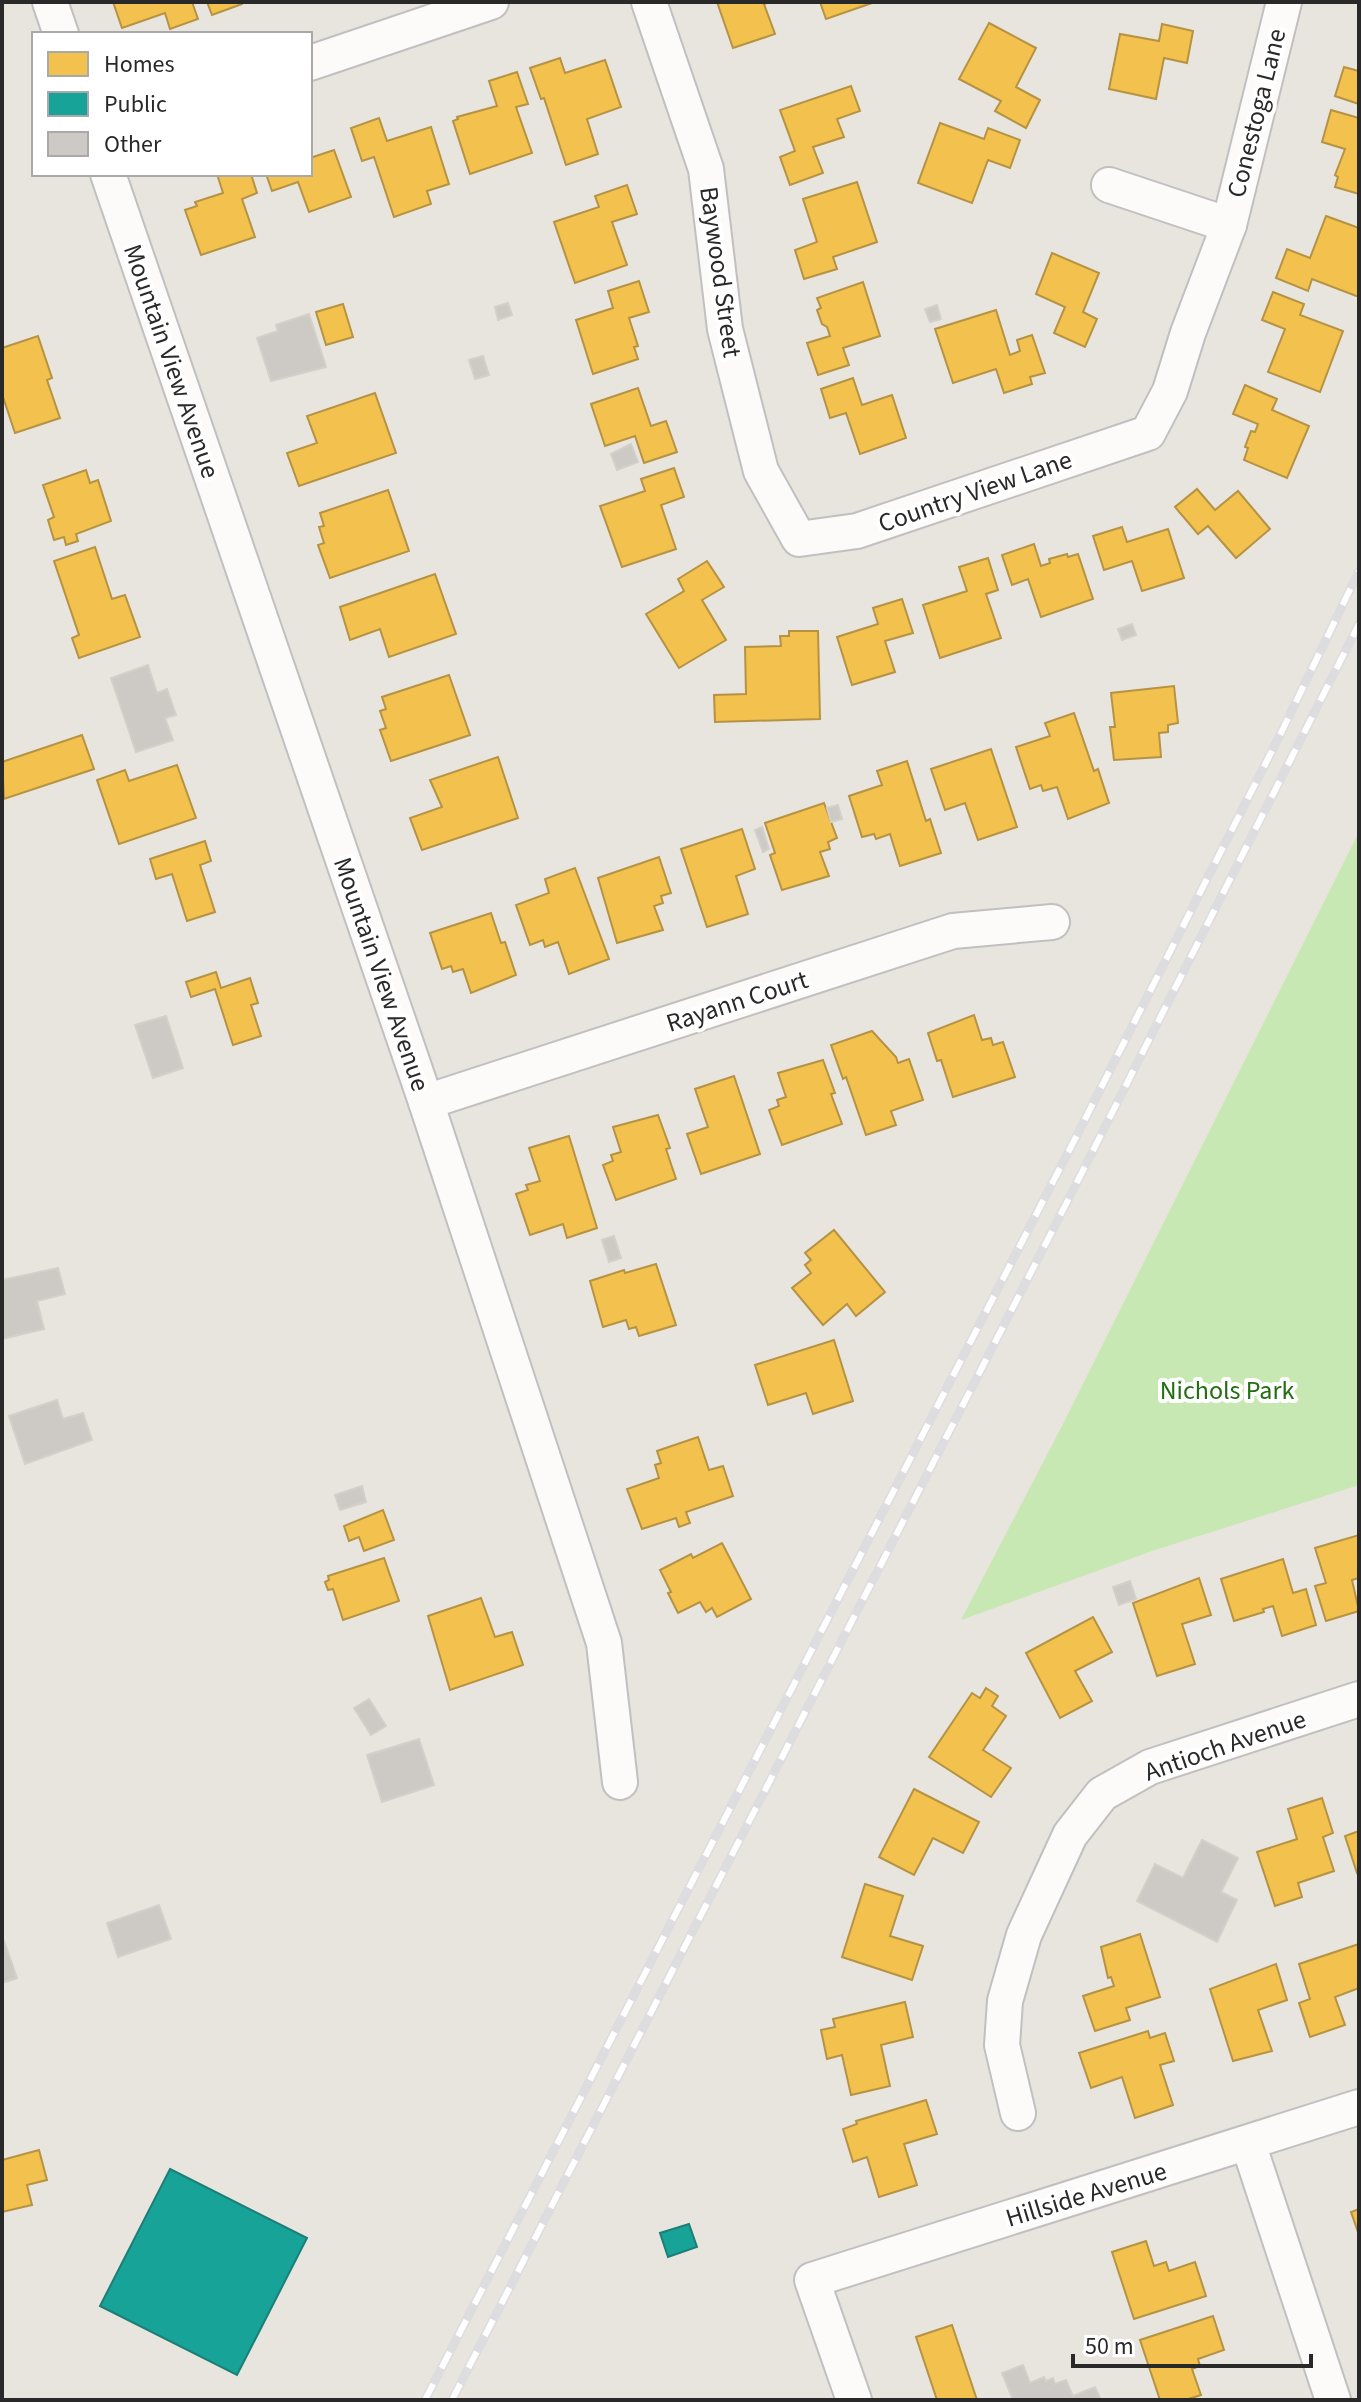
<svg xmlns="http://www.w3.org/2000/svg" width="1361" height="2402" font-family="'Source Sans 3',sans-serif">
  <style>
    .green { fill: #c8e8b3 }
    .homes { fill: #f2c14e; stroke: #b69343; stroke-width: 2 }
    .public { fill: #17a398; stroke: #1c7e77; stroke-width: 2 }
    .building { fill: #cdcac5; stroke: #d3d0ca; stroke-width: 2 }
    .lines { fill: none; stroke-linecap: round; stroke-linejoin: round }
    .minor-casing { stroke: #c1c0c0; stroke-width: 38 }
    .minor { stroke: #fcfbfa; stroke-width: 34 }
    .rail-casing { stroke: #dddcde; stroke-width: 9 }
    .rail { stroke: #fff; stroke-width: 6; stroke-dasharray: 18; stroke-linecap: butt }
    .labels { text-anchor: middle; stroke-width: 8; stroke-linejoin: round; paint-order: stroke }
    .street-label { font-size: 26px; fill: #292929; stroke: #fff }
    .park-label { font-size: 26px; fill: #236e12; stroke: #fff }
  </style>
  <rect width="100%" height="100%" fill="#e8e4de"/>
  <!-- green -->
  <polygon class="green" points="1359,832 1359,1485 1152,1551 961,1620 1063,1424"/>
  <!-- homes -->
  <g class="homes">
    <polygon points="113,2 192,2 198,19 170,29 165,13 122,28"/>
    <polygon points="207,2 242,2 242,4 212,15"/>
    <polygon points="717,2 770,2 764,4 775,34 733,48"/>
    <polygon points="820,2 875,2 826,19"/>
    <polygon points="989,23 1036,48 1016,87 1040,100 1026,128 995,111 1001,101 959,79"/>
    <polygon points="1162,24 1193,31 1187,63 1164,58 1156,99 1109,89 1120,34 1159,41"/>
    <polygon points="560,58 565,73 605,60 621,107 587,119 598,154 566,165 544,98 541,99 530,68"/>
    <polygon points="1344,67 1359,71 1359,104 1335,96"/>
    <polygon points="517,72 528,104 516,107 532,153 470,174 453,121 458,119 457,117 497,106 489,81"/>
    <polygon points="851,86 860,111 837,119 844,137 813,147 823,173 790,185 780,157 795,151 780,110"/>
    <polygon points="1331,110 1359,118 1359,194 1335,187 1338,177 1335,175 1345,149 1322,142"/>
    <polygon points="379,118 387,141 431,127 449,184 427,191 431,204 394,217 374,157 362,161 351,128"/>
    <polygon points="940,123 984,139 988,128 1020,140 1010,168 988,160 972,203 918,183"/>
    <polygon points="334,150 351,197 309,212 298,182 272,191 266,174 310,174 310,158"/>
    <polygon points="217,174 251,174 257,193 242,199 255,237 201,255 185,210 197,206 195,202 223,193"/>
    <polygon points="857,182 877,242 833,257 837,269 804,279 795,250 817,242 803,199"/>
    <polygon points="627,185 637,214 612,222 627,265 575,283 554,222 599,207 595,196"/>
    <polygon points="1326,216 1359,228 1359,297 1312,279 1308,291 1276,278 1287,249 1310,258"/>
    <polygon points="1052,253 1099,273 1083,312 1097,319 1085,347 1054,333 1065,307 1036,294"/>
    <polygon points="639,281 649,312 629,318 638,346 634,347 638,359 593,374 576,320 613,308 608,291"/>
    <polygon points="863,282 880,336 843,348 849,365 818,375 807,343 830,336 827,327 822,324 817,310 821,308 817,298"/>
    <polygon points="1273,292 1304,304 1300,315 1343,331 1320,392 1268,372 1285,329 1262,320"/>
    <polygon points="343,304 353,337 326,345 316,312"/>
    <polygon points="996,310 1010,355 1020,351 1017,340 1032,335 1045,373 1030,377 1032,384 1004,393 996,369 953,383 935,329"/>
    <polygon points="38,336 52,378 47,380 60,418 15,433 2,394 2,348"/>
    <polygon points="853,378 862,405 892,395 906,438 860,454 846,413 830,418 821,389"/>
    <polygon points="1245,385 1277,399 1272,410 1309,426 1287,478 1244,460 1248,448 1245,447 1251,431 1255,432 1258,424 1233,414"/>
    <polygon points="638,388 651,426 666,421 677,452 644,463 635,436 605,446 591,404"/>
    <polygon points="375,393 396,453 299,486 287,453 317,443 307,416"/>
    <polygon points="674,468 684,497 661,505 676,549 622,567 600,506 645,491 641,479"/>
    <polygon points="86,470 90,483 98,480 111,521 76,534 78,541 66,545 64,537 54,540 48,520 54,517 43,485"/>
    <polygon points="1197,489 1215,510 1238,491 1270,529 1236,558 1208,526 1198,534 1175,507"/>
    <polygon points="388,490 409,551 330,578 318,545 324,543 319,527 324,526 320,513"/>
    <polygon points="1122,527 1127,542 1168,529 1184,578 1142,591 1132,561 1104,570 1093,536"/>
    <polygon points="1034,544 1041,566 1050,563 1049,559 1067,554 1068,557 1078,554 1093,599 1041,617 1028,579 1012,585 1002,555"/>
    <polygon points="95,547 112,599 125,595 140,637 79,658 72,638 79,635 54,561"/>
    <polygon points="988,558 998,590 986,594 1001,638 940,658 923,605 967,591 959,567"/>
    <polygon points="707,561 724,587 702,600 726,640 679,668 646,614 684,591 678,579"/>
    <polygon points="435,574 456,634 389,657 380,629 350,640 340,607"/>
    <polygon points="902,599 913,633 885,641 895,672 852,685 837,637 878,624 873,608"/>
    <polygon points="789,631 818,631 820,719 715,722 714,695 746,694 745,647 781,646 780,636 789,636"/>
    <polygon points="449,675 470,735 391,761 380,730 386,728 380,711 386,709 382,697"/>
    <polygon points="1174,686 1178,723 1168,725 1168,732 1159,733 1161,757 1114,760 1110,727 1115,727 1111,693"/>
    <polygon points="1074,713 1094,771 1098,769 1109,803 1068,819 1057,787 1043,791 1041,785 1030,789 1016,747 1050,736 1045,723"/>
    <polygon points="82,735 94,769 4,799 2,762"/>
    <polygon points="991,749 1017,827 978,840 965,803 945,810 931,769"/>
    <polygon points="498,757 518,818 422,850 410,818 442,807 430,780"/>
    <polygon points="907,761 926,821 930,819 941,853 900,866 890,834 876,839 874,834 862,837 849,796 882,785 877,771"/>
    <polygon points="177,765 196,818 119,844 97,780 125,770 129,781"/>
    <polygon points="824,803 837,838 828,842 830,849 820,852 829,876 782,890 770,855 775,853 765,823"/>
    <polygon points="742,829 755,869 736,876 748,914 707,927 681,849"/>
    <polygon points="205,841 211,861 200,865 215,912 187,921 172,874 156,879 150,859"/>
    <polygon points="659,857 671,893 661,896 663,903 654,906 663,930 617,943 598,878"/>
    <polygon points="575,868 609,959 569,974 558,942 545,947 543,940 530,945 516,905 549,893 545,879"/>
    <polygon points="491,913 501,943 505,942 516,975 471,993 463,969 453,972 451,966 442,969 430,933"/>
    <polygon points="216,972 221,988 250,978 258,1003 251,1005 261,1036 233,1045 215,989 191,997 186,982"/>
    <polygon points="974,1015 982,1040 991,1038 993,1045 1003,1042 1015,1077 953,1097 941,1060 937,1061 928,1033"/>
    <polygon points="872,1031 896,1057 898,1063 909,1059 923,1100 891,1111 896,1125 866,1135 846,1077 843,1079 831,1045"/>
    <polygon points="823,1060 835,1093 831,1094 842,1124 782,1145 769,1110 779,1106 777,1100 786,1097 778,1073"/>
    <polygon points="734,1076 760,1154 701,1174 687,1134 708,1127 695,1089"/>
    <polygon points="658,1115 670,1148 666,1149 676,1179 616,1200 603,1165 613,1161 611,1155 621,1152 613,1127"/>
    <polygon points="569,1136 597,1228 567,1238 563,1224 530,1235 516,1194 528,1190 526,1185 540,1181 529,1148"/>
    <polygon points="834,1230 885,1292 856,1316 847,1304 823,1325 792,1288 811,1273 805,1265 811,1260 805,1253"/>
    <polygon points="656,1264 676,1325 639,1336 636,1327 629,1329 626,1320 603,1327 590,1281 624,1270 625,1273"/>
    <polygon points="834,1340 853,1401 813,1414 806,1393 768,1405 755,1365"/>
    <polygon points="698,1437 709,1470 723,1466 733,1496 686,1512 690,1523 679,1527 676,1518 642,1529 627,1489 659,1478 655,1465 661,1463 657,1451"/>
    <polygon points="383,1510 394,1540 364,1551 359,1537 349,1541 344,1526"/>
    <polygon points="1359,1535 1359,1578 1352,1580 1359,1611 1326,1621 1315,1586 1326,1583 1315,1548"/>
    <polygon points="722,1543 751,1599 717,1617 712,1608 706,1612 700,1602 678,1613 668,1593 671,1592 660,1570 691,1554 693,1558"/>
    <polygon points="384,1558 399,1601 343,1620 333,1589 328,1590 325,1582 329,1580 328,1576"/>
    <polygon points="1283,1559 1293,1593 1306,1589 1316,1625 1282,1636 1273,1606 1263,1609 1264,1612 1234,1621 1221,1579"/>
    <polygon points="1199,1578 1211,1615 1182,1624 1195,1664 1157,1676 1133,1603"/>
    <polygon points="481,1598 495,1637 512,1632 523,1665 450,1690 428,1616"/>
    <polygon points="1093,1617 1112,1652 1075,1671 1092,1701 1060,1718 1026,1653"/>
    <polygon points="986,1688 998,1696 992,1706 1006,1716 983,1750 1011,1768 991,1797 929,1757 972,1693 980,1698"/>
    <polygon points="914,1789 979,1822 963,1853 933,1838 914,1875 879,1857"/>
    <polygon points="1322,1798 1333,1833 1323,1837 1334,1871 1298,1883 1302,1897 1275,1906 1257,1852 1297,1839 1288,1809"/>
    <polygon points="1359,1831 1359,1872 1357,1873 1345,1836"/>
    <polygon points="865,1884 903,1896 890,1936 923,1946 912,1980 842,1957"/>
    <polygon points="1140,1934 1160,1997 1126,2008 1130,2020 1095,2031 1083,1996 1114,1986 1111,1977 1108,1978 1101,1947"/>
    <polygon points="1359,1944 1359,1988 1335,1997 1345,2025 1310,2037 1299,2003 1310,1999 1299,1964"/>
    <polygon points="1276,1964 1287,2000 1258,2010 1272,2051 1233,2061 1210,1989"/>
    <polygon points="905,2002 913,2037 881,2045 890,2086 851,2095 842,2055 827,2059 821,2030 835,2027 833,2019"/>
    <polygon points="1148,2031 1150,2038 1165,2033 1174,2061 1160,2065 1173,2105 1135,2118 1122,2077 1091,2088 1079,2053"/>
    <polygon points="926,2100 937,2134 904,2144 917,2185 879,2197 867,2157 853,2162 843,2129 857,2124 856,2121"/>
    <polygon points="39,2150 47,2180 27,2185 32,2205 2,2212 2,2160"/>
    <polygon points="1359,2209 1359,2235 1351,2212"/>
    <polygon points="1146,2241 1154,2266 1166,2262 1169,2271 1195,2262 1206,2296 1134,2319 1112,2252"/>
    <polygon points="1213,2316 1224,2350 1198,2359 1200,2366 1192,2369 1201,2395 1185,2400 1160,2400 1140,2340"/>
    <polygon points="952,2325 977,2400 937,2400 916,2337"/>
  </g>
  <!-- public -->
  <g class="public">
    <polygon points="170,2169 307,2238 237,2375 100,2306"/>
    <polygon points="689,2224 697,2247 668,2257 660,2233"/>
  </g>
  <!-- building -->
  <g class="building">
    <polygon points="508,303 512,315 498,320 495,307"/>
    <polygon points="937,305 941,319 930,322 925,309"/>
    <polygon points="309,314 326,367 271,381 257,338 278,331 276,325"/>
    <polygon points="483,356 489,375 475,379 469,360"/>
    <polygon points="631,444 638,462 617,470 611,454"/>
    <polygon points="1132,624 1136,635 1122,640 1118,629"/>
    <polygon points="148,665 157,693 167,689 176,715 165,718 173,740 136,752 111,678"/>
    <polygon points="838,805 842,819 831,822 827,808"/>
    <polygon points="762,827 769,849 763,852 755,830"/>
    <polygon points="166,1016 183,1068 153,1078 135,1025"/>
    <polygon points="614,1236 621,1258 609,1262 602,1240"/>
    <polygon points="58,1268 65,1294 37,1301 44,1329 2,1339 2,1280"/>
    <polygon points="57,1400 63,1419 83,1413 92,1440 25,1464 9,1416"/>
    <polygon points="362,1486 366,1502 340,1510 335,1495"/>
    <polygon points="1130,1581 1136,1599 1119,1605 1113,1587"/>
    <polygon points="369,1699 386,1726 371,1735 354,1708"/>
    <polygon points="419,1739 434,1785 382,1802 367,1755"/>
    <polygon points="1202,1840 1238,1858 1221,1892 1237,1900 1217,1942 1137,1901 1155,1864 1183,1878"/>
    <polygon points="159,1905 171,1939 118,1957 107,1923"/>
    <polygon points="3,1938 17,1978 2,1983 2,1939"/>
    <polygon points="1023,2365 1030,2383 1044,2377 1046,2381 1053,2378 1055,2384 1066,2380 1073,2396 1095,2387 1101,2400 1013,2400 1002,2373"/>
  </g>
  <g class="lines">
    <!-- minor casing -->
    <g class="minor-casing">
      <g id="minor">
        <polyline points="50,2 61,34"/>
        <polyline points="649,2 706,169 725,329 761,471 799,539 857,531 1148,433 1170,391 1188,333 1229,225 1284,2"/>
        <polyline points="310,63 491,2"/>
        <polyline points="108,174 426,1102 604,1643 620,1782"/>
        <polyline points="1109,185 1229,225"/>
        <polyline points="426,1102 953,931 1052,922"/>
        <polyline points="1018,2113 1002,2045 1005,2001 1024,1935 1070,1835 1102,1794 1150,1767 1359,1699"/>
        <polyline points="1248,2143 1333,2400"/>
        <polyline points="854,2400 812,2280 1359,2107"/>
      </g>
    </g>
    <!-- minor -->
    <use href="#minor" class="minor"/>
    <!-- rail casing -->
    <g class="rail-casing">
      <g id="rail">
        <polyline points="425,2400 1076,1137 1280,735 1359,571"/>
        <polyline points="452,2400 1066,1204 1359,624"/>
      </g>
    </g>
    <!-- rail -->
    <use href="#rail" class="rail"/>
  </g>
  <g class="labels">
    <!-- street labels -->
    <g class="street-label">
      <text transform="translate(1256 113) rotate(-76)" y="9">Conestoga Lane</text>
      <text transform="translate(721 272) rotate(82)" y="9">Baywood Street</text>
      <text transform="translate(172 361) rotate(71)" y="9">Mountain View Avenue</text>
      <text transform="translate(975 491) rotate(-19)" y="9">Country View Lane</text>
      <text transform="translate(382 974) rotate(71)" y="9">Mountain View Avenue</text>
      <text transform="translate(737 1001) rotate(-18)" y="9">Rayann Court</text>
      <text transform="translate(1225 1745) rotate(-19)" y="9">Antioch Avenue</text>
      <text transform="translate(1086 2194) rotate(-17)" y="9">Hillside Avenue</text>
    </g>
    <!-- park labels -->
    <g class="park-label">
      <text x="1227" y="1399">Nichols Park</text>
    </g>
  </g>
  <!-- border -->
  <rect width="1361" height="2402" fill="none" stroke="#292929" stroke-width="8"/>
  <!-- legend -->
  <rect x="32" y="32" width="280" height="144" fill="#ffffff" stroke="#a9a9a9" stroke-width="2"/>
  <rect x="48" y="52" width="40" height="24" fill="#f2c14e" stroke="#a9a9a9" stroke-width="2"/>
  <text x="104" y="72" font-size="24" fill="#292929">Homes</text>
  <rect x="48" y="92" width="40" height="24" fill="#17a398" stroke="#a9a9a9" stroke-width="2"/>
  <text x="104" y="112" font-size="24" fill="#292929">Public</text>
  <rect x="48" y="132" width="40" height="24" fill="#cdcac5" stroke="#a9a9a9" stroke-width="2"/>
  <text x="104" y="152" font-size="24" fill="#292929">Other</text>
  <!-- scale -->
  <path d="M1073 2354v12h238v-12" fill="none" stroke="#292929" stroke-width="4"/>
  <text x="1085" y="2354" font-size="24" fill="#292929" stroke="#ffffff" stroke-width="6" paint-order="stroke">50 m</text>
</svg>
